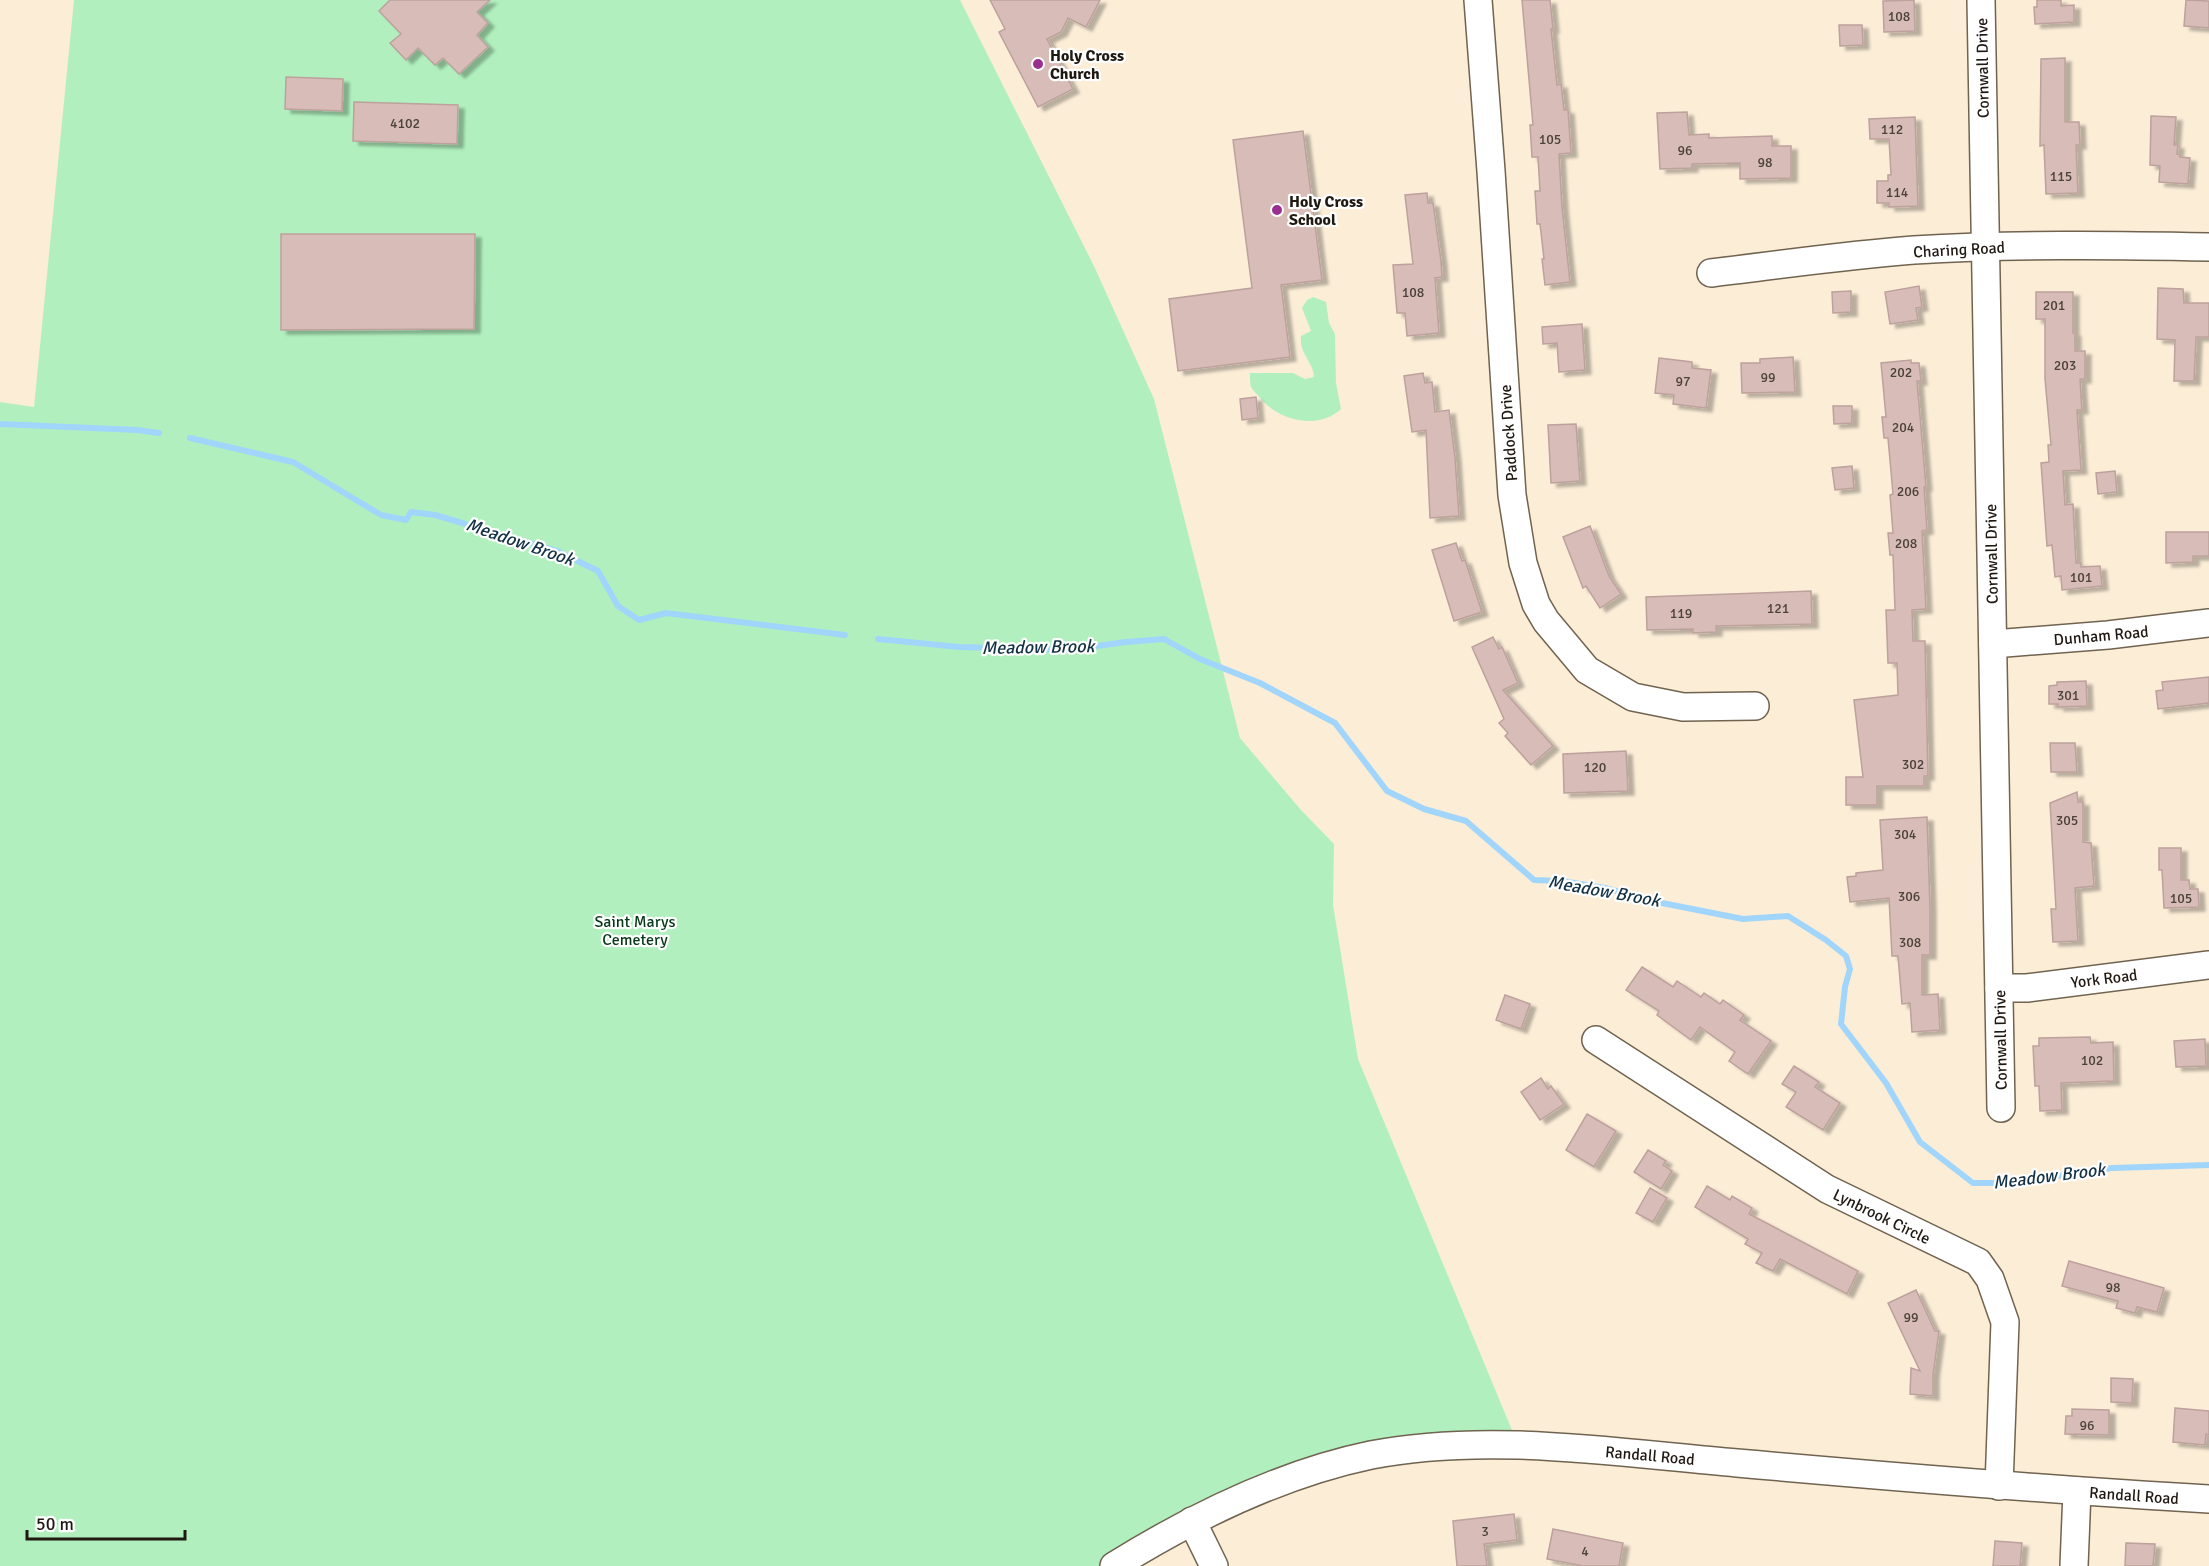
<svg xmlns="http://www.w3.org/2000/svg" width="2209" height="1566" font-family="Signika,sans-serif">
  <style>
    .green { fill: #b1f0be }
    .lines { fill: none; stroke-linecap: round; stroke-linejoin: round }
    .stream { stroke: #a1d5fb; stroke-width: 6 }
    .building { fill: #d8bcb7; stroke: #bda19c; stroke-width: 1.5; filter: url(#shadow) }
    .minor-casing { stroke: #706350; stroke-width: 30 }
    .minor { stroke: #fff; stroke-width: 27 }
    .poi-dot { fill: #9a2f91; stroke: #fff; stroke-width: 2 }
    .labels { text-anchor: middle; stroke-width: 4.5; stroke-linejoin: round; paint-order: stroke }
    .number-label { font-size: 14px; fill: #4d423b }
    .poi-label { font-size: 16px; font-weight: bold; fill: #1f1912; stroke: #fff; text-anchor: start }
    .street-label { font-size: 16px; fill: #1f1912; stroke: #fff }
    .park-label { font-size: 16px; fill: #073818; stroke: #fff }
    .water-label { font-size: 18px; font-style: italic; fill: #133144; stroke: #fff }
  </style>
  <defs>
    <filter id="shadow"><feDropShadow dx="6" dy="4" stdDeviation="1.5" flood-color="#0004"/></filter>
  </defs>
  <rect width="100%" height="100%" fill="#fcedd7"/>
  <!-- green -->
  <g class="green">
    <polygon points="74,0 960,0 1094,266 1154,399 1240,738 1301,810 1334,844 1333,905 1358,1059 1519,1447 1371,1455 1114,1566 0,1566 0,402 34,407"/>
    <path d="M1313,297L1326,302L1329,323L1335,334L1336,383L1341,409C1319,430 1280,421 1261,399C1258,395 1253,391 1251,387C1250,384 1250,377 1250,373H1293L1305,379L1314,377C1314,363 1299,354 1301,336L1311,331L1302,308L1307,300Z"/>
  </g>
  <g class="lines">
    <!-- stream -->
    <g class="stream">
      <polyline points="0,424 137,430 159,433"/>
      <polyline points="190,438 293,462 381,515 406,520 411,512 435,515 557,551 598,571 618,606 639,620 666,613 845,635"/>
      <polyline points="878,639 959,647 1068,650 1126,642 1164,639 1200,659 1260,683 1335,723 1387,791 1424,809 1466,821 1534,880 1562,881 1605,888 1662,903 1743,919 1788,916 1826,940 1846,956 1850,969 1845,987 1841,1024 1886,1083 1920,1142 1973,1183 2009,1183 2112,1168 2209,1165"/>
    </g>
  </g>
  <!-- building -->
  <g class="building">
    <polygon points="390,0 490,0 477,12 488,23 477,35 488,47 459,74 443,58 435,65 418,48 406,60 390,43 401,34 379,11"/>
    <polygon points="990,0 1100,0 1086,27 1068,18 1061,32 1047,39 1073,89 1038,107 999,32 1005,29"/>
    <polygon points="1522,0 1550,0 1553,29 1551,29 1557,85 1561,84 1564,110 1568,110 1571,153 1559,154 1562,207 1570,282 1545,285 1542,259 1544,259 1540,224 1537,224 1535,191 1540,191 1538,157 1532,157 1530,125 1533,125"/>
    <polygon points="1914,0 1915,31 1884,32 1883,1"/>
    <polygon points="2037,0 2061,0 2061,6 2074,5 2074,22 2035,24 2034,7 2037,7"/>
    <polygon points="2186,0 2209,1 2209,28 2184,26"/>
    <polygon points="1839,25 1862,25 1863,45 1840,46"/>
    <polygon points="2065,58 2065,122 2079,122 2080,145 2076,145 2078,193 2046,194 2044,145 2040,146 2041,59"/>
    <polygon points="286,77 343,79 342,111 285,109"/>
    <polygon points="354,102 458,105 457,144 353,141"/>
    <polygon points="1687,112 1689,135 1709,134 1709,138 1772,136 1772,146 1791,146 1791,178 1740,179 1740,163 1692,164 1692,168 1660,169 1657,113"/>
    <polygon points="2151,116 2176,117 2174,145 2178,145 2177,154 2180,155 2180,157 2190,158 2188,184 2159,182 2160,166 2150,165"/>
    <polygon points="1915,117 1918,206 1889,207 1889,203 1877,203 1877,181 1888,181 1888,175 1891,175 1889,139 1870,139 1869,119"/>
    <polygon points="1303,131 1322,280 1281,285 1290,357 1178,371 1169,299 1252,288 1233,140"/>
    <polygon points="1427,193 1428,203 1433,203 1441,261 1442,277 1435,278 1439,333 1407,336 1405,313 1397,313 1393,265 1413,264 1405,195"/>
    <polygon points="281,234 475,234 474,329 281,330"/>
    <polygon points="1919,286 1922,307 1916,308 1918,320 1890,324 1885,292"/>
    <polygon points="2158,288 2183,289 2184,303 2209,303 2209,337 2196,337 2194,381 2174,381 2175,340 2157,339"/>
    <polygon points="1851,291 1851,312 1833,313 1832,292"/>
    <polygon points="2036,292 2073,292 2073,333 2075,333 2075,351 2085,351 2085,379 2080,379 2082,410 2077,410 2081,470 2063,471 2065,505 2073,504 2076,563 2081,563 2081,567 2100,566 2102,586 2062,590 2061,576 2055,577 2052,545 2047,546 2041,463 2049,462 2048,445 2051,445 2045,379 2045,319 2036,319"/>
    <polygon points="1582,324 1585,370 1559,372 1557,343 1543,344 1542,327"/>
    <polygon points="1793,357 1795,392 1742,393 1741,363 1760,363 1760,359"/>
    <polygon points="1659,358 1692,362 1692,368 1711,370 1706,408 1673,404 1674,395 1655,393"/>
    <polygon points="1911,360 1911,363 1919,363 1921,381 1917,381 1926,487 1924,487 1927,530 1922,531 1926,609 1912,610 1913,641 1925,641 1928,776 1924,776 1924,786 1877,786 1877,805 1846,805 1846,777 1863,777 1854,700 1898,695 1897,663 1888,663 1886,610 1895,610 1893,555 1890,555 1888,533 1893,533 1890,495 1893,494 1888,438 1884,438 1882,417 1886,417 1881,363"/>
    <polygon points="1423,373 1425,383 1432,382 1435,412 1449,410 1455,458 1459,516 1430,518 1426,430 1412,432 1404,376"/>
    <polygon points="1256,397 1258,418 1242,420 1240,399"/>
    <polygon points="1833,406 1852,406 1852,423 1834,424"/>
    <polygon points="1576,424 1580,481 1551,483 1548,425"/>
    <polygon points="1852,466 1854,488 1835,490 1832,468"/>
    <polygon points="2115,471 2117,492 2098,494 2096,473"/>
    <polygon points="1590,526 1609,576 1621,594 1600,608 1586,586 1583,588 1563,537"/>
    <polygon points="2166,532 2209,532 2209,556 2193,556 2193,562 2166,563"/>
    <polygon points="1456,543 1462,561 1465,560 1482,612 1454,621 1432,550"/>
    <polygon points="1811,591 1812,624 1716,626 1716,632 1693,633 1693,629 1647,630 1646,597"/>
    <polygon points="1493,637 1499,649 1502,647 1518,683 1503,690 1553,746 1531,765 1505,736 1508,733 1499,723 1504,719 1472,647"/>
    <polygon points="2209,677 2209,703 2158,709 2156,691 2163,690 2162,682"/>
    <polygon points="2086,681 2087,706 2058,707 2058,704 2049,704 2049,686 2057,685 2057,682"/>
    <polygon points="2050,743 2075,743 2077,772 2051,772"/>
    <polygon points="1626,751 1628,791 1564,793 1563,754"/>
    <polygon points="2077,792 2078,802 2083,802 2083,842 2091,843 2094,886 2075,888 2078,941 2053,942 2051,909 2056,909 2050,803"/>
    <polygon points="1927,817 1930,906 1930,955 1922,955 1922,995 1938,994 1940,1030 1912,1032 1910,1003 1902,1004 1898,956 1892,956 1889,898 1850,902 1847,877 1856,876 1856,873 1883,870 1880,820"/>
    <polygon points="2159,848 2181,848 2181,880 2189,880 2190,889 2198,889 2199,907 2164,908 2162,870 2159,870"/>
    <polygon points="1642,967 1673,987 1677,981 1701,997 1704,993 1720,1004 1723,1000 1744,1015 1740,1020 1771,1041 1748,1074 1729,1061 1735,1052 1700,1027 1691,1040 1657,1015 1659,1011 1626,990"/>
    <polygon points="1505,995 1530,1004 1521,1029 1496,1020"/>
    <polygon points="2090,1037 2091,1043 2113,1042 2114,1081 2061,1083 2062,1110 2040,1111 2039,1086 2035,1086 2033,1046 2039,1046 2039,1038"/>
    <polygon points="2205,1039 2206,1066 2176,1067 2174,1041"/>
    <polygon points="1794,1066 1819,1082 1815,1087 1840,1103 1823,1130 1786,1107 1796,1092 1782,1084"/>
    <polygon points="1541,1078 1548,1089 1551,1086 1564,1104 1540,1120 1521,1092"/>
    <polygon points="1587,1114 1616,1131 1594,1167 1566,1150"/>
    <polygon points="1648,1150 1666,1161 1663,1165 1672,1171 1661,1189 1634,1172"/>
    <polygon points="1707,1186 1730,1200 1732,1196 1752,1208 1749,1214 1858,1271 1847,1294 1780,1259 1773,1271 1756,1263 1762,1253 1745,1244 1748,1239 1695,1207"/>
    <polygon points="1650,1188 1667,1198 1653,1222 1636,1213"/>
    <polygon points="2069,1261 2164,1288 2157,1312 2137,1307 2135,1313 2116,1308 2118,1301 2062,1286"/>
    <polygon points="1916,1290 1935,1331 1939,1331 1933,1375 1933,1396 1910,1394 1911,1368 1920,1371 1888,1303"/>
    <polygon points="2111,1378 2133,1379 2132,1403 2111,1402"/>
    <polygon points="2175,1408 2209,1411 2209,1435 2206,1434 2205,1445 2173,1442"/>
    <polygon points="2072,1409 2109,1410 2109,1435 2065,1434 2066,1416 2072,1416"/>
    <polygon points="1514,1514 1517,1540 1484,1544 1487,1566 1457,1566 1453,1521"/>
    <polygon points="1553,1529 1623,1543 1619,1566 1583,1566 1547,1559"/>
    <polygon points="1995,1541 2022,1543 2020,1566 1993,1566"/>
    <polygon points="2126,1543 2155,1544 2153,1566 2125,1566"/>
  </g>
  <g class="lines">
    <!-- minor casing -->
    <g class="minor-casing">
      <g id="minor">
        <polyline points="1478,0 1491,171 1512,495 1523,563 1536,604 1546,621 1587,670 1633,697 1683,707 1755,706"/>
        <polyline points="1981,0 2001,1108"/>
        <path d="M1711,273C1778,265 1846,255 1914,250C2012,244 2111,245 2209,247"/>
        <polyline points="1993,644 2108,635 2209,623"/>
        <polyline points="1999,988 2027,988 2209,965"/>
        <polyline points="1596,1040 1827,1189 1978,1262 1990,1279 2005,1322 1999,1486"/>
        <polyline points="1192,1521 1214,1566"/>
        <path d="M1114,1566C1193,1517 1280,1474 1371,1455C1488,1432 1619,1453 1737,1463C1894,1477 2051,1490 2209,1499"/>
        <polyline points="2074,1566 2077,1491"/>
      </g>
    </g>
    <!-- minor -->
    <use href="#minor" class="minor"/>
  </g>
  <!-- markers -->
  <g class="poi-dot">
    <circle cx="1038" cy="64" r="6"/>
    <circle cx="1277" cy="210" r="6"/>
  </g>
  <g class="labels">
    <!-- number labels -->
    <g class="number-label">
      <text x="1899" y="21">108</text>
      <text x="405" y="128">4102</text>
      <text x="1892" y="134">112</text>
      <text x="1550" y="144">105</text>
      <text x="1685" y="155">96</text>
      <text x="1765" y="167">98</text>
      <text x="2061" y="181">115</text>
      <text x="1897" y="197">114</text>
      <text x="1413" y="297">108</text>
      <text x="2054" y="310">201</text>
      <text x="2065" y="370">203</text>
      <text x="1901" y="377">202</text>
      <text x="1768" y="382">99</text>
      <text x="1683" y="386">97</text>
      <text x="1903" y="432">204</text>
      <text x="1908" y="496">206</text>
      <text x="1906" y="548">208</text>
      <text x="2081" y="582">101</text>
      <text x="1778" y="613">121</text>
      <text x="1681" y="618">119</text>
      <text x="2068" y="700">301</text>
      <text x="1913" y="769">302</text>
      <text x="1595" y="772">120</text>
      <text x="2067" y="825">305</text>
      <text x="1905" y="839">304</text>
      <text x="1909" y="901">306</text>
      <text x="2181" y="903">105</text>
      <text x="1910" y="947">308</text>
      <text x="2092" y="1065">102</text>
      <text x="2113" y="1292">98</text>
      <text x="1911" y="1322">99</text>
      <text x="2087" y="1430">96</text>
      <text x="1485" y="1536">3</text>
      <text x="1585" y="1556">4</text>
    </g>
    <!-- poi labels -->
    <g class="poi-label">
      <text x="1050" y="61">Holy Cross<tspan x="1050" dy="18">Church</tspan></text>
      <text x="1289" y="207">Holy Cross<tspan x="1289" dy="18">School</tspan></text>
    </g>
    <!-- street labels -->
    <g class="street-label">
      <text transform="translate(1982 68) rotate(-91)" y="6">Cornwall Drive</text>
      <text transform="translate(1959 249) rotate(-3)" y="6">Charing Road</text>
      <text transform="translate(1508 433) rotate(-94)" y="6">Paddock Drive</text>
      <text transform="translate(1991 554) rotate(-91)" y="6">Cornwall Drive</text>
      <text transform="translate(2101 635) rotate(-5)" y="6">Dunham Road</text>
      <text transform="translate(2104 978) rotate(-7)" y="6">York Road</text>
      <text transform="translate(2000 1040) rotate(-91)" y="6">Cornwall Drive</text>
      <text transform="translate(1882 1216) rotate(26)" y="6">Lynbrook Circle</text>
      <text transform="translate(1650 1455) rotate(5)" y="6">Randall Road</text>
      <text transform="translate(2134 1495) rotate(4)" y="6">Randall Road</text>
    </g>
    <!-- park labels -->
    <g class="park-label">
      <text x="635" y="927">Saint Marys<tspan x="635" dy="18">Cemetery</tspan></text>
    </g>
    <!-- water labels -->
    <g class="water-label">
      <text transform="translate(520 542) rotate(19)" y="6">Meadow Brook</text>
      <text transform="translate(1038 647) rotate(-1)" y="6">Meadow Brook</text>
      <text transform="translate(1604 891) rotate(10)" y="6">Meadow Brook</text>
      <text transform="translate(2049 1176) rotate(-7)" y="6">Meadow Brook</text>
    </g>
  </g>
  <!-- scale -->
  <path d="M27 1530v9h158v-9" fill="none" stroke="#1f1912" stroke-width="3"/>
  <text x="36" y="1530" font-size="18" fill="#1f1912" stroke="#ffffff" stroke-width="4.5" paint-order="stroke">50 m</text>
</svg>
